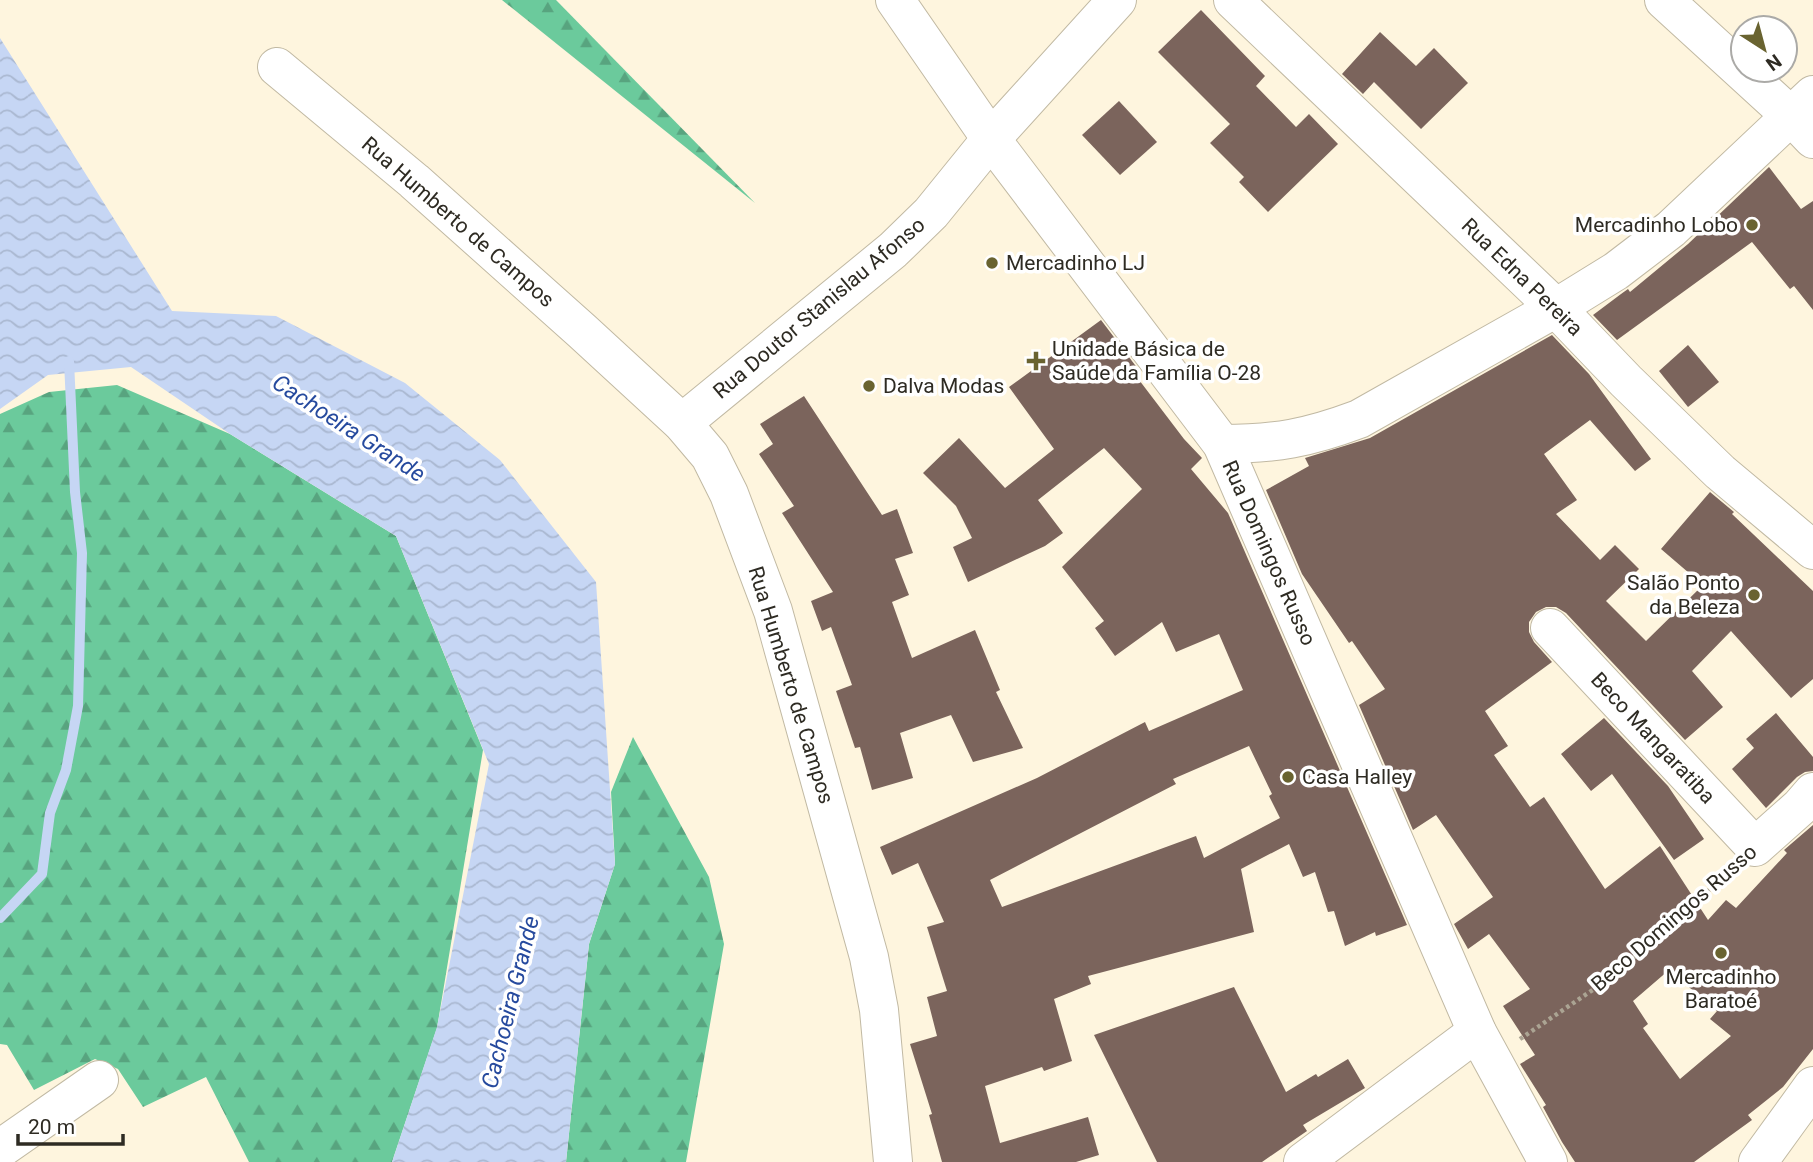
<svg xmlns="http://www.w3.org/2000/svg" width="1813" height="1162" font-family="Roboto,sans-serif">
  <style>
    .forest { fill: url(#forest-firs) }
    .water { fill: url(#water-waves) }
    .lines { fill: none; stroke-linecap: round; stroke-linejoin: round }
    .stream { stroke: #c6d6f4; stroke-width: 10 }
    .building { fill: #7b645c; fill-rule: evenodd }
    .minor-casing { stroke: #c1b9a3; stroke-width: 40 }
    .path { stroke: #aba493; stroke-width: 4.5; stroke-dasharray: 3.5 3.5; stroke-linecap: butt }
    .minor { stroke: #fff; stroke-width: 38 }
    .poi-dot { fill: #696330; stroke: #fff; stroke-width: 2.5 }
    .labels { text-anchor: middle; stroke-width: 7; stroke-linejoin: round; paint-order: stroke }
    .street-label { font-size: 21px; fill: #2e2b23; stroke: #fff }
    .poi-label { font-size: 21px; fill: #2e2b23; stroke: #fff; text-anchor: start }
    .water-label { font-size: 23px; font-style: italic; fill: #264a9e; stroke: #fff }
  </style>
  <defs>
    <pattern id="forest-firs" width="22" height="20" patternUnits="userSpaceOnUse" patternTransform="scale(1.75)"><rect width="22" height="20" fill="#6bca9c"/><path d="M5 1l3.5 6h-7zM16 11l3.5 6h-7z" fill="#58a47f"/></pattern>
    <pattern id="water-waves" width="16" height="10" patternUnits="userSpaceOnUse" patternTransform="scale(1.75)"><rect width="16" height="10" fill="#c6d6f4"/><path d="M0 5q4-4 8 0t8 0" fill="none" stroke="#aab8d1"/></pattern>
  </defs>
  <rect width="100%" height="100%" fill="#fef5de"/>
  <!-- forest -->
  <g class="forest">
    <polygon points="502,0 556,0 755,203"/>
    <polygon points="117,385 230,434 396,536 483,750 437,1028 392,1162 249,1162 206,1077 143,1107 118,1069 95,1059 34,1090 7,1045 0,1044 0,414 49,392"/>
    <polygon points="633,737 709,877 724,944 686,1162 566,1162 589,944 615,864 611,792"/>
  </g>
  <!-- water -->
  <polygon class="water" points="0,38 172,311 276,316 405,383 500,460 596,582 615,864 589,944 566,1162 392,1162 437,1027 489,764 396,536 230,434 131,367 48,375 0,409"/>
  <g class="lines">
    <!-- stream -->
    <polyline class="stream" points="0,918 42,874 50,813 66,770 78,706 82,553 75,492 69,361"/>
  </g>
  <!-- building -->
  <g class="building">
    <polygon points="1201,10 1265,76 1256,86 1296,127 1309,114 1338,144 1268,212 1239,182 1244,177 1210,143 1230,124 1158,52"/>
    <polygon points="1380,32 1416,66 1434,48 1468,83 1421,129 1374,82 1363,94 1342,74"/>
    <polygon points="1119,101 1157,142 1120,175 1082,135"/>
    <polygon points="1769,167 1801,209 1813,201 1813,310 1794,286 1790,289 1752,242 1617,340 1593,315 1621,294 1628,289 1630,292 1688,244"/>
    <path d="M1101,320L1138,369L1133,372L1184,439L1202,458L1191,469L1228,513L1407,925L1376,936L1375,932L1345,946L1334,911L1328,912L1315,872L1303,877L1289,844L1241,869L1254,932L1088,976L1091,984L1054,999L1072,1061L1044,1071L1042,1067L985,1086L1000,1143L1088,1117L1099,1155L1076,1162H942L929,1115L932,1114L910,1044L937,1036L927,997L947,991L927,927L944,922L918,863L892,875L880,847L1037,778L1145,722L1149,731L1243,690L1219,634L1176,652L1162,622L1115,656L1095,628L1104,621L1062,567L1142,489L1104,448L1038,500L1063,533L1045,546L968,582L953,547L972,538L956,506L923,473L959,438L1005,488L1054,449L1009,387ZM1249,746L1272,794L1269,796L1280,818L1204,858L1196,836L1002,907L990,880L1176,784L1173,779Z"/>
    <path d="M1552,335L1589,374L1651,459L1635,471L1590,420L1544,454L1577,500L1556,514L1600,560L1615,545L1639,569L1606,601L1646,641L1703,585L1661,549L1710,492L1734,512L1732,514L1813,591V679L1791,698L1731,631L1692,671L1723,707L1685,740L1566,613L1556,607H1546L1536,612L1529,622V632L1534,642L1552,662L1485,711L1508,746L1494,755L1530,807L1544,797L1605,889L1660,846L1708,920L1726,900L1736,908L1787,853L1784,850L1813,825V1049L1783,1087L1748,1115L1752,1120L1694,1162H1575L1562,1142L1543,1107L1546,1105L1520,1064L1535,1055L1503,1006L1530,989L1489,934L1468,949L1454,924L1493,897L1436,815L1413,830L1359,705L1385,689L1352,641L1349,643L1302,574L1266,490L1309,466L1305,458L1370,438ZM1669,970L1717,1011L1710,1019L1731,1036L1680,1079L1643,1028L1648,1024L1633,1001Z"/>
    <polygon points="1688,345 1719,382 1688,407 1659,371"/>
    <polygon points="804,396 882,515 897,509 913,553 895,559 909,595 892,602 912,658 975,630 1000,690 996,692 1023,748 973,762 951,715 900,733 913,778 872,790 860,747 855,748 836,691 852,685 831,627 822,631 811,601 833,592 782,513 794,506 759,454 773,444 760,424"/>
    <polygon points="1776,713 1813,757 1813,771 1805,772 1797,777 1766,808 1732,769 1754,748 1746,739"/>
    <polygon points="1604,718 1668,786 1704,839 1674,860 1612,774 1591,791 1561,754"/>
    <polygon points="1234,987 1286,1092 1316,1074 1318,1077 1348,1059 1365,1088 1303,1125 1307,1131 1262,1162 1157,1162 1094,1035"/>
  </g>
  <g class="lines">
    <!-- minor casing -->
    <g class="minor-casing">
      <g id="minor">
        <polyline points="895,0 991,139 1222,444 1477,1032 1548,1162"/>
        <polyline points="1233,0 1556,308 1626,381 1720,472 1813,550"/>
        <polyline points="1664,0 1792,117 1813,139"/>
        <polyline points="277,67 414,181 582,331 682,423 710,456 729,494 773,611 869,957 879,1010 893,1162"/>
        <polyline points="682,423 893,250 931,213 991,139 1117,0"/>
        <path d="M1222,444C1276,444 1308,438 1359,419L1556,308L1616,271L1671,229L1813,95"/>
        <polyline points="1550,628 1755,847 1800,807 1813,792"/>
        <polyline points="0,1149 99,1080"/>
        <polyline points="1303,1162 1477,1032"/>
        <polyline points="1758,1162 1813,1086"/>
      </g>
    </g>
    <!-- path -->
    <polyline class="path" points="1520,1039 1600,985 1631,960 1729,872"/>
    <!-- minor -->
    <use href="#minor" class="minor"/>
  </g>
  <!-- markers -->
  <g class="poi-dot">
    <circle cx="1752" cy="225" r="7"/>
    <circle cx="992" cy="263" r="7"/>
    <path d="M1032.5 350.5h7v7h7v7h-7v7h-7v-7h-7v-7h7z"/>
    <circle cx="869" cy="386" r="7"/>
    <circle cx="1754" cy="595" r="7"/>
    <circle cx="1288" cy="777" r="7"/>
    <circle cx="1721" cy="953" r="7"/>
  </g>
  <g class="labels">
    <!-- street labels -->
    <g class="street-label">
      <text transform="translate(458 222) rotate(41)" y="7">Rua Humberto de Campos</text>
      <text transform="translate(1522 277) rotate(44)" y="7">Rua Edna Pereira</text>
      <text transform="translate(819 308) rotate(-40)" y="7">Rua Doutor Stanislau Afonso</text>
      <text transform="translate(1269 553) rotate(66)" y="7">Rua Domingos Russo</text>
      <text transform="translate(791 685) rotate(73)" y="7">Rua Humberto de Campos</text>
      <text transform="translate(1653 738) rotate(47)" y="7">Beco Mangaratiba</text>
      <text transform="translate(1674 918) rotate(-41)" y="7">Beco Domingos Russo</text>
    </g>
    <!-- poi labels -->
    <g class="poi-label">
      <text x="1738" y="232" text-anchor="end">Mercadinho Lobo</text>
      <text x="1006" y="270">Mercadinho LJ</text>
      <text x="1052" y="356">Unidade Básica de<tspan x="1052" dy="24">Saúde da Família O-28</tspan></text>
      <text x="883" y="393">Dalva Modas</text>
      <text x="1740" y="590" text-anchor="end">Salão Ponto<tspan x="1740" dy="24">da Beleza</tspan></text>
      <text x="1302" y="784">Casa Halley</text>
      <text x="1721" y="984" text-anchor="middle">Mercadinho<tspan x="1721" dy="24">Baratoé</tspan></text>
    </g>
    <!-- water labels -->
    <g class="water-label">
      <text transform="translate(349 428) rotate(33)" y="8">Cachoeira Grande</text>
      <text transform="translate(510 1002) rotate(-76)" y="8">Cachoeira Grande</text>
    </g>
  </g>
  <!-- north arrow -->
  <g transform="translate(1764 49) rotate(144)"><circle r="33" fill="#ffffff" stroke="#abaaa7" stroke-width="2"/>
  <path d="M0-5L12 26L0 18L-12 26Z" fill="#696330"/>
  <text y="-10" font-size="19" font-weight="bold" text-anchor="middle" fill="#2e2b23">N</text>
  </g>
  <!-- scale -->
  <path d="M18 1134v10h105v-10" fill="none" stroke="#2e2b23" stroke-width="3.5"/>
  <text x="28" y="1134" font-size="21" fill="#2e2b23" stroke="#ffffff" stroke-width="5" paint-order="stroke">20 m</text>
</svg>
